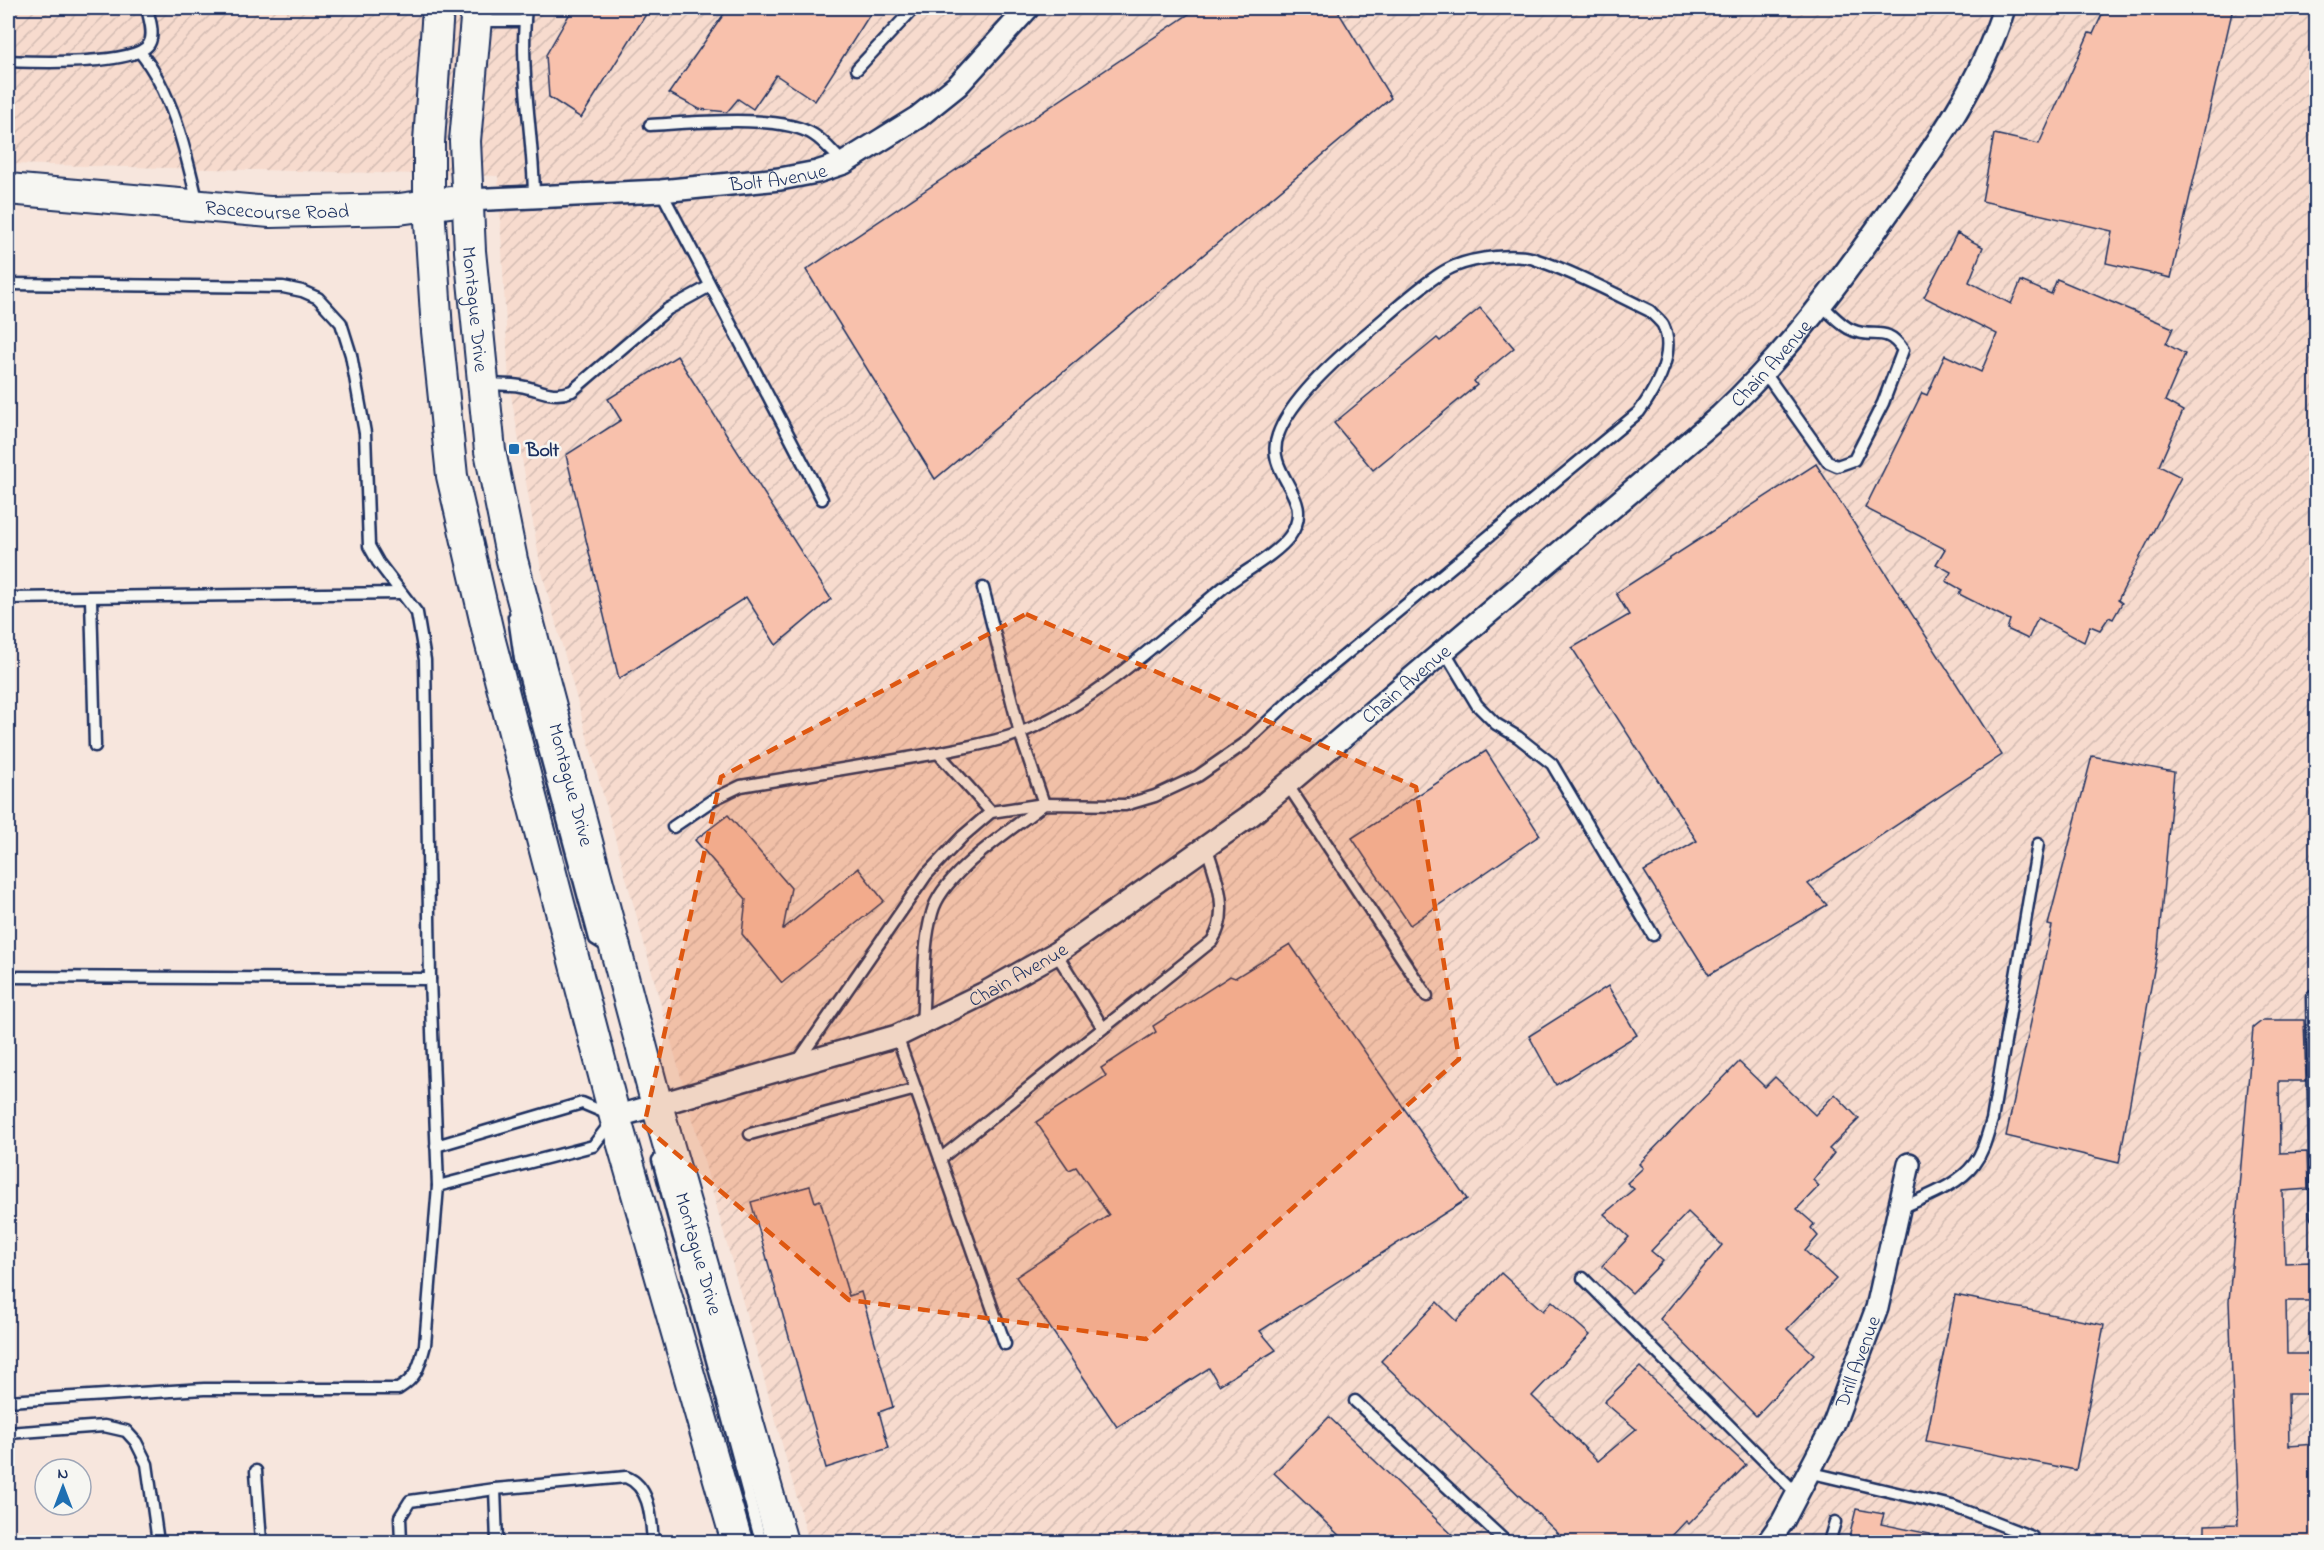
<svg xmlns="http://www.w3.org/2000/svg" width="2324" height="1550" font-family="'Indie Flower',sans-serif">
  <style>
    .industrial { fill: url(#industrial-furrows) }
    .building { fill: #f8c1ac; stroke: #1b2f5e; stroke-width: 1.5 }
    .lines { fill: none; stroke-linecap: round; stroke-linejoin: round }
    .service-casing { stroke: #1b2f5e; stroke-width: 15 }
    .minor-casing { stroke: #1b2f5e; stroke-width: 26 }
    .secondary-casing { stroke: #1b2f5e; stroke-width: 34 }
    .service { stroke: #f6f6f2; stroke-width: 10 }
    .minor { stroke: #f6f6f2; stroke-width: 21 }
    .secondary { stroke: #f6f6f2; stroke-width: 30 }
    .marked { fill: #de5710; fill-opacity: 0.2; stroke: #de5710; stroke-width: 4.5; stroke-dasharray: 12 8; stroke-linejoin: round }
    .poi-dot { fill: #1f6fb2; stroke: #f6f6f2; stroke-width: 2 }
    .labels { text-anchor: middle; stroke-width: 5; stroke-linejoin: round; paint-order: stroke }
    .street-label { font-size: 20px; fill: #1b2f5e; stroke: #f6f6f2 }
    .poi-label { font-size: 20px; font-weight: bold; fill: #1b2f5e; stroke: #f6f6f2; text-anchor: start }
  </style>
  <defs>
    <pattern id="industrial-furrows" width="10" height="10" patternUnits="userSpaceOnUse" patternTransform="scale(1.5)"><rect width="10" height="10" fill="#f7dbce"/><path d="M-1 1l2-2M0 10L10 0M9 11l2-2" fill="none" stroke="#d3bcb3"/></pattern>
  </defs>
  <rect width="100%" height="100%" fill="#f7e6dd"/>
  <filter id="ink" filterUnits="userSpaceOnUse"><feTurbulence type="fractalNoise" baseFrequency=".0167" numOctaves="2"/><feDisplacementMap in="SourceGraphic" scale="12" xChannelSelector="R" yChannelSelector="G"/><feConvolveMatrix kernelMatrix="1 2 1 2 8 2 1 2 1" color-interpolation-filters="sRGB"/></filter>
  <g filter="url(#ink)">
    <!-- industrial -->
    <polygon class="industrial" points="8,8 2316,8 2316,1542 809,1542 541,569 509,383 498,176 8,164"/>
    <!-- building -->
    <g class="building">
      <polygon points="573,8 650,8 581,118 549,97 546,55"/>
      <polygon points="728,8 874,8 815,101 776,75 753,109 738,99 727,112 699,109 669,93"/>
      <polygon points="1198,8 1336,8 1391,98 935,479 806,270"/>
      <polygon points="2105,8 2233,8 2171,278 2106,263 2112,231 1982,201 1994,134 2039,144 2089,33 2093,34"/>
      <polygon points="1957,233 1983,247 1969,282 2011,304 2021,281 2051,294 2057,279 2173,328 2166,344 2185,354 2165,401 2183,411 2159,466 2181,477 2118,600 2122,603 2113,619 2109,617 2100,630 2090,626 2084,642 2038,618 2028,639 2007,629 2010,620 1959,594 1962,590 1946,581 1951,572 1936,564 1945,549 1865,508 1922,393 1927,395 1945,355 1981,372 1997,334 1924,297"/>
      <polygon points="1480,308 1514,348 1474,381 1477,385 1373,470 1334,423 1437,338 1440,341"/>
      <polygon points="677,356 831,599 776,645 746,597 619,679 566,455 621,420 608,399"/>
      <polygon points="1816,464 2002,755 1808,884 1827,905 1709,975 1644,871 1697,841 1572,648 1629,615 1616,593"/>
      <polygon points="1486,751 1540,835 1410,925 1352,838"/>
      <polygon points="2092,756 2174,772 2158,948 2119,1163 2006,1136 2052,926 2048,925"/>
      <polygon points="728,815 791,888 783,929 858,868 884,901 782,983 742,934 746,899 695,840"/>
      <polygon points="1290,944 1467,1199 1260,1331 1276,1350 1219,1385 1209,1368 1117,1427 1016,1277 1109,1215 1076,1167 1069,1170 1036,1122 1106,1076 1101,1068 1156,1032 1153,1026 1230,976 1235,978"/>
      <polygon points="1608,986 1637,1035 1556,1085 1529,1036"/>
      <polygon points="2263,1020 2304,1020 2306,1081 2279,1081 2280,1153 2307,1152 2308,1189 2283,1191 2285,1263 2310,1262 2311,1301 2286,1301 2287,1354 2312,1354 2313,1394 2288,1394 2289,1446 2316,1444 2316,1542 2205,1542 2205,1525 2238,1524 2229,1301 2253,1028"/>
      <polygon points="1739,1062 1765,1087 1775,1077 1815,1115 1835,1094 1859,1119 1829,1149 1834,1153 1813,1180 1819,1186 1797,1209 1814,1224 1811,1228 1818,1236 1805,1251 1836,1279 1787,1329 1814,1354 1756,1416 1660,1319 1722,1245 1688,1212 1651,1251 1663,1261 1632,1293 1602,1266 1629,1237 1604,1214 1634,1189 1627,1183 1643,1168 1639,1164"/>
      <polygon points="810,1186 815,1202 820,1200 849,1296 861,1292 893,1407 879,1412 889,1448 826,1468 751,1202"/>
      <polygon points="1501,1273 1543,1311 1552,1301 1590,1335 1532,1396 1598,1461 1636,1429 1604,1402 1640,1367 1746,1465 1689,1524 1686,1521 1666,1542 1567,1542 1381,1361 1437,1302 1456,1321"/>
      <polygon points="1955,1295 2104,1325 2076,1470 1926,1441"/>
      <polygon points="1329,1417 1460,1542 1346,1542 1274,1473"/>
      <polygon points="1856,1509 1884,1514 1881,1524 1930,1534 1929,1542 1848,1542"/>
    </g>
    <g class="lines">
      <!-- service casing -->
      <g class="service-casing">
        <g id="service">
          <path d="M526,8C519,72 533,131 534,195"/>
          <polyline points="478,21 525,21"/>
          <path d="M140,52C173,93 186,153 198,204"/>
          <path d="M8,61C33,62 136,66 149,44C155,34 149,18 147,8"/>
          <polyline points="857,69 914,8"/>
          <path d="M650,125C690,123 781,113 814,135C825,142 834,154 844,163"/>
          <polyline points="661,191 822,499"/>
          <path d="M8,284L283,287L302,291L318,298L341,323L351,355L365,433L369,546L378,562L417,613L425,660L430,979L438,1186L425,1345C419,1366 418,1377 398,1389H204L8,1401"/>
          <path d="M1765,373L1828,462L1837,466L1854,460L1883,403L1903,350C1885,324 1875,340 1852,330C1841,326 1831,313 1822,306"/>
          <path d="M486,384C497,385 509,384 520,386C540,389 551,399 572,391L668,309L710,286"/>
          <polyline points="8,598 401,593"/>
          <polyline points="91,599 95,746"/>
          <polyline points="514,617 520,659 595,939 608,947"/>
          <polyline points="1444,650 1477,705 1496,724 1518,737 1552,764 1653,935"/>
          <polyline points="1287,784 1427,996"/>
          <polyline points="673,827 714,799 741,786 938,753 991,812"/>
          <polyline points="1056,953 1103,1028"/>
          <polyline points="8,977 430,979"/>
          <polyline points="2312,997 2316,1215"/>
          <path d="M922,1024C925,988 922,947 932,913C942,873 1012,830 1044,804L1020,733L983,588"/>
          <polyline points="897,1036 1005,1344"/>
          <path d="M798,1061L927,874L963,836L991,812L1044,804L1125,805L1155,796L1198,776L1244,744L1292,699L1639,412C1655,390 1677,354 1663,325C1660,320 1653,315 1650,311C1617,295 1572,271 1537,260C1516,252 1475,258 1455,266C1431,275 1386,318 1365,335C1336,359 1290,400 1278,435C1263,475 1318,497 1290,536C1276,555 1243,572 1224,587C1163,637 1094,705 1019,733C994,743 964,747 938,753"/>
          <polyline points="750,1134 916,1089"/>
          <polyline points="436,1146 582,1103 615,1117 593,1146 438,1186"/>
          <path d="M940,1159L1212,941C1231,913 1216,876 1206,846"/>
          <polyline points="658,1160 761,1542"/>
          <path d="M1901,1208C1924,1197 1958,1186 1974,1164C1984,1151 1987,1135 1992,1120L2038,844"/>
          <polyline points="1583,1278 1797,1494"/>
          <polyline points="1355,1401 1506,1542"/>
          <polyline points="8,1433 104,1426 126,1431 136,1442 147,1464 158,1542"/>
          <polyline points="256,1471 261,1542"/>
          <polyline points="1808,1472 1952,1506 2032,1537"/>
          <polyline points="495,1489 497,1542"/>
          <path d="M401,1542L400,1517L410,1501L495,1489L626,1477C651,1487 651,1519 653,1542"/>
          <polyline points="1829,1542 1835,1522"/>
        </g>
      </g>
      <!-- minor casing -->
      <g class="minor-casing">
        <g id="minor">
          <path id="s1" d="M467,200L661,191L780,179L817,172L844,163L918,117L958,85L1028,8"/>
          <path id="s2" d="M615,1117L897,1036L983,994L1056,953L1251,815L1720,416C1789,351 1839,283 1893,206C1937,144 1982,80 2004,8"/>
          <path id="s3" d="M1768,1542L1783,1521L1833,1426L1877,1308L1909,1164"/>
        </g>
      </g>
      <!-- secondary casing -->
      <g class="secondary-casing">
        <g id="secondary">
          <polyline points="438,8 429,142 429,205 437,331 452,476 490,641 615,1117 737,1542"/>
          <path id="s4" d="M477,8L465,141L470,251L490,451L512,560L657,1105L782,1542"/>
          <path id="s5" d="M8,189L270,212L399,209L450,202"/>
        </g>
      </g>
      <!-- service -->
      <use href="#service" class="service"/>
      <!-- minor -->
      <use href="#minor" class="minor"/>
      <!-- secondary -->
      <use href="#secondary" class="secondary"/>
    </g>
  </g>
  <!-- marked area -->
  <path class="marked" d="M1026,614L1416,787L1459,1059L1146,1339L849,1300L644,1126L721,777Z"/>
  <!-- markers -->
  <rect class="poi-dot" x="508" y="443" width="12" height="12" rx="3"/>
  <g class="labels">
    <!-- street labels -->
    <g class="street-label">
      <text dy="7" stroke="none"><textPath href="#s1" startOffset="312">Bolt Avenue</textPath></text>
      <text dy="7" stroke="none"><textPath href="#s5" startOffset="270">Racecourse Road</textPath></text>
      <text dy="7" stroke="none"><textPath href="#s4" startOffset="302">Montague Drive</textPath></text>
      <text dy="7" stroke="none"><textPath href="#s2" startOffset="1401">Chain Avenue</textPath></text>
      <text dy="7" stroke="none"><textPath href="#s2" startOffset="915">Chain Avenue</textPath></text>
      <text dy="7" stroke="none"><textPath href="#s4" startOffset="788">Montague Drive</textPath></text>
      <text dy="7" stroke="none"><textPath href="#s2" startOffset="429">Chain Avenue</textPath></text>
      <text dy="7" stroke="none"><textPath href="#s4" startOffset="1274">Montague Drive</textPath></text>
      <text dy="7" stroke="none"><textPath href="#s3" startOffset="202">Drill Avenue</textPath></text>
    </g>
    <!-- poi labels -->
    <g class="poi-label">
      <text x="526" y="456">Bolt</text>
    </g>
  </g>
  <!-- margin -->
  <rect width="2324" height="1550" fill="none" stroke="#f6f6f2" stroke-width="30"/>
  <rect x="15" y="15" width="2294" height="1520" fill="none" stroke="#1b2f5e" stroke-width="2" filter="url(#ink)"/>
  <!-- north arrow -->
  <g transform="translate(63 1487)"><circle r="28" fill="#f6f6f2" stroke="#9ea6b7" stroke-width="1.5"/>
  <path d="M0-4.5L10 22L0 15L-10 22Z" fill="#1f6fb2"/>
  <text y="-9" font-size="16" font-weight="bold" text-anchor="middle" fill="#1b2f5e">N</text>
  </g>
</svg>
